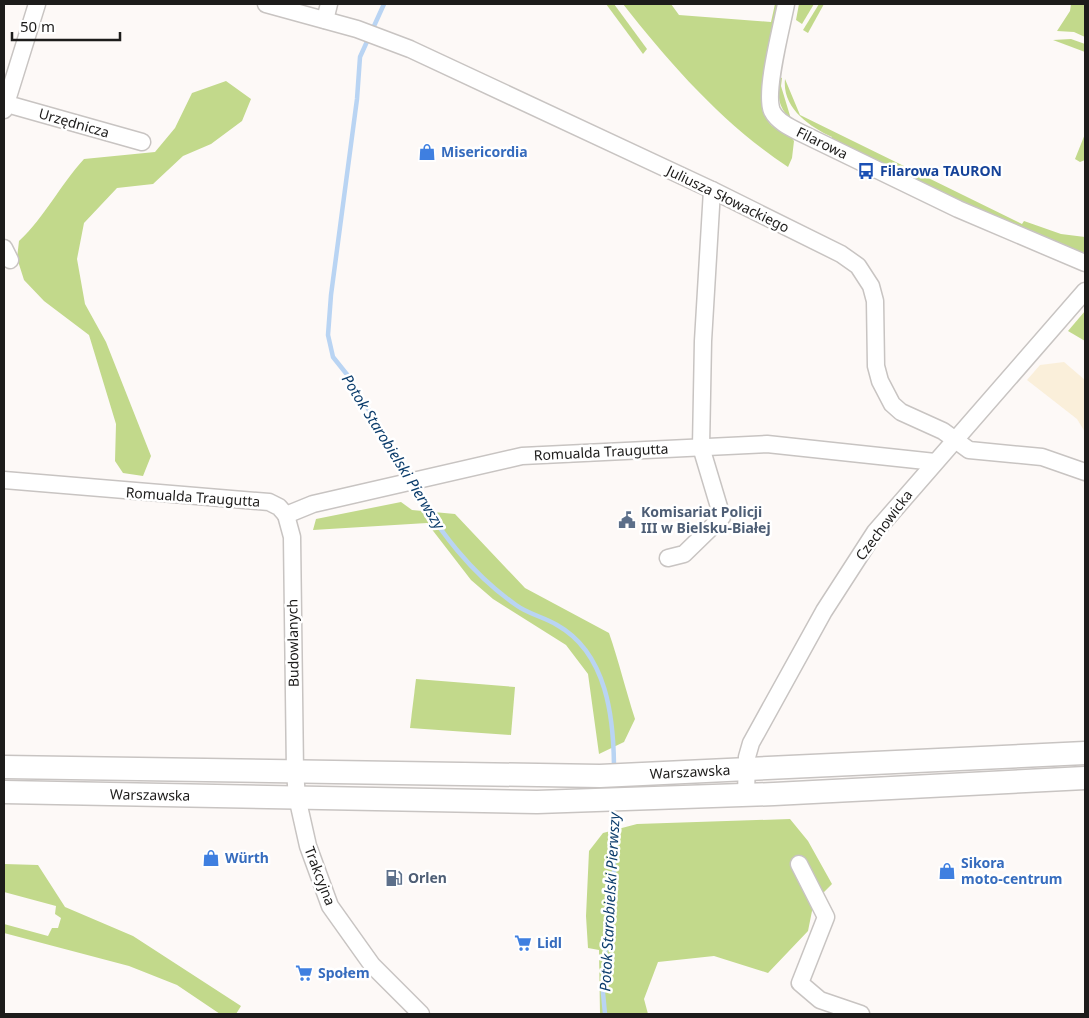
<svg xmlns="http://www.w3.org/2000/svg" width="1089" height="1018" font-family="'Noto Sans',sans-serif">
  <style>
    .commercial { fill: #faefda }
    .green { fill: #c2d98b }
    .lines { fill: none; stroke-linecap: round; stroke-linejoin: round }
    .stream { stroke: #b9d4f3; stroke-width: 4.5 }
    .minor-casing { stroke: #c8c4c2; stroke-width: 19 }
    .secondary-casing { stroke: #c8c4c2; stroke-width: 25 }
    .minor { stroke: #fff; stroke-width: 16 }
    .secondary { stroke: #fff; stroke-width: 22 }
    .labels { text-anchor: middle; stroke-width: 5; stroke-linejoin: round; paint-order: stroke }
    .street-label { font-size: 14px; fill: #1d1c1b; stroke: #fff }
    .shop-label { font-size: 14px; font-weight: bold; fill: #366cbe; stroke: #fff; text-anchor: start }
    .transit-label { font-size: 14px; font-weight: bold; fill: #164399; stroke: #fff; text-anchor: start }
    .service-label { font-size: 14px; font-weight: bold; fill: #4e5e75; stroke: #fff; text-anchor: start }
    .water-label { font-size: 15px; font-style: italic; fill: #0c3d6c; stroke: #fff }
  </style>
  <rect width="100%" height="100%" fill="#fdf9f7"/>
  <!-- commercial -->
  <polygon class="commercial" points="1064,362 1085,380 1085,432 1077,419 1027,380 1040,365"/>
  <!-- green -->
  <g class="green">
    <polygon points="606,4 614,4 647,49 643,54"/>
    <path d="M623,4H671L679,15L771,22L775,4H779L763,104C767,137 783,123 794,141L792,158L788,167C723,124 671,65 623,4Z"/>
    <polygon points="799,4 814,4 802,24 796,20"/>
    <polygon points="819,4 824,4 808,33 803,30"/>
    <polygon points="1071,4 1085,4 1085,37 1074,32 1057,31 1070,11"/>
    <polygon points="1071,39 1085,44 1085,52 1053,40"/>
    <path d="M779,77L782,78L781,86L791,119C777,107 778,94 779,77Z"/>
    <path d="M785,79L800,115L1022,224L1024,221L1061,234L1085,237V254L960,201L832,139V137C809,126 782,108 785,79Z"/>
    <path d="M226,81L251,99L242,121L211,144L183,156L153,184L117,188L84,223L77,259L85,304L106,342L151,456L143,476L123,473L115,461L116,424L89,335L44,301L24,280L17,258L19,241C45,217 60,185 84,159L155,152L175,128L192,93Z"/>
    <polygon points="1085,134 1085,160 1080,162 1075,159"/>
    <polygon points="1085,311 1085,341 1068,331"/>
    <path d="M401,502L412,510L455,514L525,588L609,633C619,662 626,691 635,719L624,742L599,754L588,674L566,645L493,599L471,580L427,523L313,530L316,519Z"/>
    <polygon points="416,679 515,687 511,735 410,728"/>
    <polygon points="790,819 808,841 832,884 823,893 797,856 795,869 813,906 808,931 768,973 714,956 658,962 644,999 648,1014 600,1014 599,950 588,948 586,916 589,851 603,833 637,824"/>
    <polygon points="4,864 38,865 65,907 133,936 241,1006 236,1014 220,1014 177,985 129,966 4,933 4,924 48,936 52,928 58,928 61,918 55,914 56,906 4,892"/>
  </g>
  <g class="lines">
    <!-- stream -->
    <g class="stream">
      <polyline points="384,4 360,57 357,99 331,295 328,335 333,357 349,377 409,477"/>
      <path d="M413,484C437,530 473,575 516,605C528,614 544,617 557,625C607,653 614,718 614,770"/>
      <polyline points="605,1014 603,993 606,939 614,880 614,805"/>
    </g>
    <!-- minor casing -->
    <g class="minor-casing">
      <g id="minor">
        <polyline points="266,4 357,29 410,49 712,190 841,254 858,266 871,286 875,301 876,366 880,381 892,404 901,412 943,431 969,450 1042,457 1085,472"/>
        <path d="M786,4C782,26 764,92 772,111C777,121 789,127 799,132L958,209L1085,263"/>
        <polyline points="325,20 329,4"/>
        <polyline points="7,104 142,142"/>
        <polyline points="4,110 37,4"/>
        <polyline points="4,248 10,260"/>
        <polyline points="4,480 269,502 279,507 286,515 313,504 522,456 767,444 935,462"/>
        <polyline points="286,515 292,537 295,772 297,797 308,846 330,906 372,965 421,1014"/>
        <polyline points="668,558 684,554 722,517 701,447 703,341 712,190"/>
        <polyline points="746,795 747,757 751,743 824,611 875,532 1085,291"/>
        <polyline points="799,864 826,917 800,983 820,1000 861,1014"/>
      </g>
    </g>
    <!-- secondary casing -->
    <g class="secondary-casing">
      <g id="secondary">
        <polyline points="4,767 600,776 1085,753"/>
        <polyline points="4,792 537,802 774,794 1085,778"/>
      </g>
    </g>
    <!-- minor -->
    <use href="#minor" class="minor"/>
    <!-- secondary -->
    <use href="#secondary" class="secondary"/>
  </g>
  <!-- icons -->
  <defs>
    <g id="shop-bare" transform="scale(1.35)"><path d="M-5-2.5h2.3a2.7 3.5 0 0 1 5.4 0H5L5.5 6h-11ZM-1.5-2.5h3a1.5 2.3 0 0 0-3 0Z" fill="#3f7fe0" stroke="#fff" stroke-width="2.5" paint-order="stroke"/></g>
    <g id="bus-bare" transform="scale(1.35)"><path d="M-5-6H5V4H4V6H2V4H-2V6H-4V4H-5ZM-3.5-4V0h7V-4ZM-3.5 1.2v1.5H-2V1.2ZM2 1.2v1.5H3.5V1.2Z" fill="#1a4fb4" stroke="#fff" stroke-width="2.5" paint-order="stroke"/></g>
    <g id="civic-bare" transform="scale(1.35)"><path d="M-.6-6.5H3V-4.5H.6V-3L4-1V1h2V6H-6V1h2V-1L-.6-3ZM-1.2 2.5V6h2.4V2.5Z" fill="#5c6f8a" stroke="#fff" stroke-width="2.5" paint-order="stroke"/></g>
    <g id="fuel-bare" transform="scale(1.35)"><path d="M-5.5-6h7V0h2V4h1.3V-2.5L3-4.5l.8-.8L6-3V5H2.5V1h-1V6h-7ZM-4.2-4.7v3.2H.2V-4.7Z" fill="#5c6f8a" stroke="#fff" stroke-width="2.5" paint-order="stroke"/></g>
    <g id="supermarket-bare" transform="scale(1.35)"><path d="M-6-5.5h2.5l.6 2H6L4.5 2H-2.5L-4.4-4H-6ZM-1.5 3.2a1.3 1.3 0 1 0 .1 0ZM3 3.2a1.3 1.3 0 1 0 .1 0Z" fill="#3f7fe0" stroke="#fff" stroke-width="2.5" paint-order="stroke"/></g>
  </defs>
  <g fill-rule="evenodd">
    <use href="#shop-bare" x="427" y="152"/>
    <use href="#bus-bare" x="866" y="171"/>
    <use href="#civic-bare" x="627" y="520"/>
    <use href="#shop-bare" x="211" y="858"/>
    <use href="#shop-bare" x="947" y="871"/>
    <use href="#fuel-bare" x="394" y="878"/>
    <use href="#supermarket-bare" x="523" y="943"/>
    <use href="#supermarket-bare" x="304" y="973"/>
  </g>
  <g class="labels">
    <!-- street labels -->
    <g class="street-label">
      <text transform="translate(74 123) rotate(16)" y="5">Urzędnicza</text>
      <text transform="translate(822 143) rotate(26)" y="5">Filarowa</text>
      <text transform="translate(728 199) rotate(26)" y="5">Juliusza Słowackiego</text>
      <text transform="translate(601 452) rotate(-3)" y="5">Romualda Traugutta</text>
      <text transform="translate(193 497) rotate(4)" y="5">Romualda Traugutta</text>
      <text transform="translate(884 525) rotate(-53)" y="5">Czechowicka</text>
      <text transform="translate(293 643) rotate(-91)" y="5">Budowlanych</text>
      <text transform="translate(690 772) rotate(-3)" y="5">Warszawska</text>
      <text transform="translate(150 795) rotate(1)" y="5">Warszawska</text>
      <text transform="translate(320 876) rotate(69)" y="5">Trakcyjna</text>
    </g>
    <!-- shop labels -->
    <g class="shop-label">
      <text x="441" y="157">Misericordia</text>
      <text x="225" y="863">Würth</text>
      <text x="961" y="868">Sikora<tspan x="961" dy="16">moto-centrum</tspan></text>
      <text x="537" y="948">Lidl</text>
      <text x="318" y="978">Społem</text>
    </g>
    <!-- transit labels -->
    <g class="transit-label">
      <text x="880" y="176">Filarowa TAURON</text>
    </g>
    <!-- service labels -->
    <g class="service-label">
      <text x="641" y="517">Komisariat Policji<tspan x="641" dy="16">III w Bielsku-Białej</tspan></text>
      <text x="408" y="883">Orlen</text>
    </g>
    <!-- water labels -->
    <g class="water-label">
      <text transform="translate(393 452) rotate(58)" y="5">Potok Starobielski Pierwszy</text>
      <text transform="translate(610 902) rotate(-87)" y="5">Potok Starobielski Pierwszy</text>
    </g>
  </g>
  <!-- border -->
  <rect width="1089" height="1018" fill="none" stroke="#1d1c1b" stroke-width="10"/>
  <!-- scale -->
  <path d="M12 32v8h108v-8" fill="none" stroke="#1d1c1b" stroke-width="2.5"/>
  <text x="20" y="32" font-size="15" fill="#1d1c1b" stroke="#ffffff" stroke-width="4" paint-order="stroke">50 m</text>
</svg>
